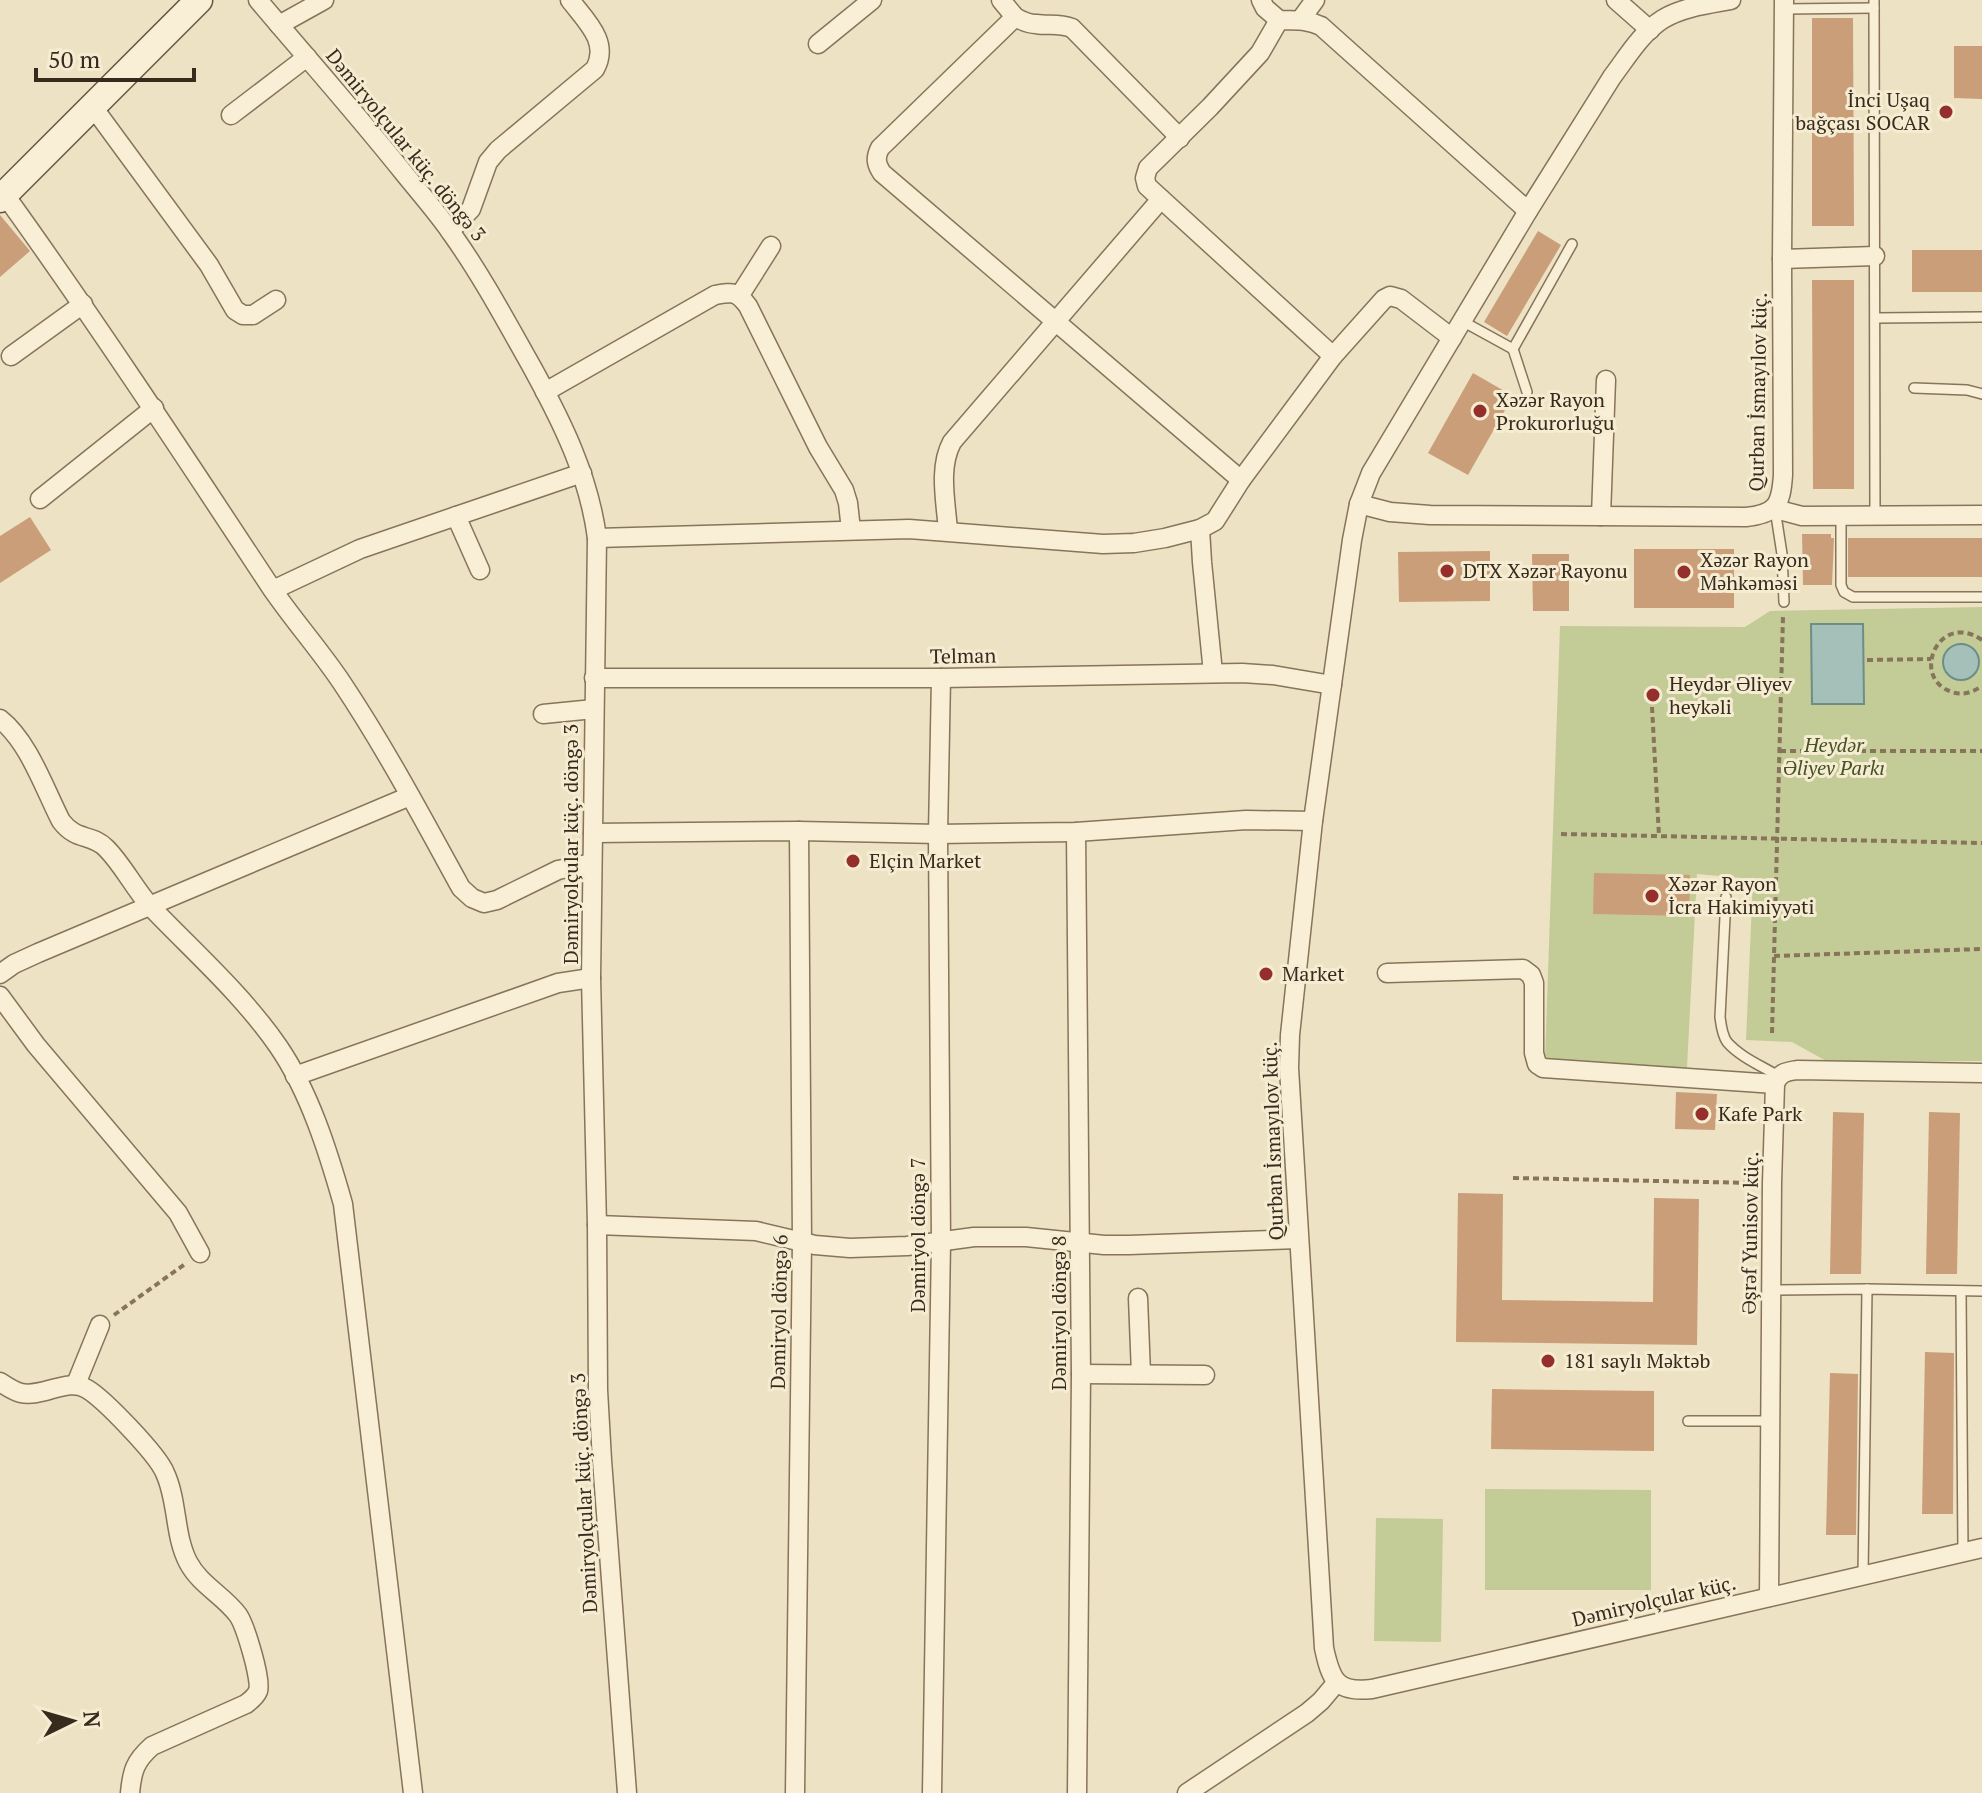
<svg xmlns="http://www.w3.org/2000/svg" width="1982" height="1793" font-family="'PT Serif',serif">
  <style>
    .green { fill: #c3cb97 }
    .water { fill: #a5c0b9; stroke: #6c8e87; stroke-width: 2 }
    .building { fill: #ca9e79 }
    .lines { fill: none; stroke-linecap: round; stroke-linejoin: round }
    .lane-casing { stroke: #87745a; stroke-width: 12 }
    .street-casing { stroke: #87745a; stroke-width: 21 }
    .secondary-casing { stroke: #68553d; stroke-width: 29 }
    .path { stroke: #87745a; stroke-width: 4; stroke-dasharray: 6 4; stroke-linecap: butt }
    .lane { stroke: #f8efd6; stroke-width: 9 }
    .street { stroke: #f8efd6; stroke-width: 18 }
    .secondary { stroke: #f8efd6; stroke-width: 26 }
    .poi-dot { fill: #942f2b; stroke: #f5ecd2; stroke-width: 3 }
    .labels { text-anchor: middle; stroke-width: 6; stroke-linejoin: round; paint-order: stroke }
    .poi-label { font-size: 20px; fill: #372b1e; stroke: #f5ecd2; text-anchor: start }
    .street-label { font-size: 20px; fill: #372b1e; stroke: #f5ecd2 }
    .park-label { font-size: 20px; font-style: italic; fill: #455325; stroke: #f5ecd2 }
  </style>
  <rect width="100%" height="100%" fill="#ede2c3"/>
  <!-- green -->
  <g class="green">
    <polygon points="1982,607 1982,1061 1828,1062 1792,1042 1746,1040 1753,879 1697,874 1687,1068 1545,1060 1560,626 1745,627 1770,611"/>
    <polygon points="1485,1489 1651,1490 1651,1590 1485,1590"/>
    <polygon points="1376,1518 1443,1519 1441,1642 1374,1641"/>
  </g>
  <!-- water -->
  <g class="water">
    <polygon points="1811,624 1863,624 1864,704 1812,704"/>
    <circle cx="1961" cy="662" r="18"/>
  </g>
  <!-- building -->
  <g class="building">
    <polygon points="1812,18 1853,18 1854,226 1812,226"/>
    <polygon points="1954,46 1982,46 1982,99 1954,98"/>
    <polygon points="0,215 30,251 0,277"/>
    <polygon points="1538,231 1561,245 1507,336 1484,322"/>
    <rect x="1912" y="250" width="70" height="42"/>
    <polygon points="1812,280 1854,280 1854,489 1813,489"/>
    <polygon points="1473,373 1513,396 1468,475 1428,453"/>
    <polygon points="30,517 51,550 0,583 0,536"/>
    <polygon points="1802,534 1831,534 1831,538 1834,538 1832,585 1803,585"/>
    <rect x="1848" y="538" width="134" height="39"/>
    <rect x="1634" y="549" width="100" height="59"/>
    <polygon points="1490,551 1490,601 1399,602 1398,552"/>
    <polygon points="1532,554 1569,554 1569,611 1533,611"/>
    <polygon points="1594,873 1690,875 1689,916 1593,914"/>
    <polygon points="1676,1092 1717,1094 1715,1130 1675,1129"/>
    <polygon points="1833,1112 1864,1113 1861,1274 1830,1274"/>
    <polygon points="1929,1112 1960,1113 1957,1274 1926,1274"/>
    <polygon points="1458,1193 1503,1194 1502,1300 1653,1302 1654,1198 1699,1199 1697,1345 1456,1342"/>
    <polygon points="1925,1352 1954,1353 1953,1514 1922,1514"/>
    <polygon points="1830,1373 1858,1374 1856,1535 1826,1535"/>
    <polygon points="1492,1389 1654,1391 1654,1451 1491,1449"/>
  </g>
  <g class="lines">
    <!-- lane casing -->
    <g class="lane-casing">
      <g id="lane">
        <polyline points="1874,0 1875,516"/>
        <polyline points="1784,9 1874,8"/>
        <polyline points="1876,318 1982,317"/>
        <polyline points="1462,321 1513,349 1572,244"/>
        <polyline points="1513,349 1527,392"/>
        <polyline points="1914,388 1967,390 1982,394"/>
        <polyline points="1775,509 1782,554 1784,602"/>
        <polyline points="1841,517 1841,585 1844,592 1853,597 1982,597"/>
        <path d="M1726,897L1720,1017C1721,1025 1722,1035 1727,1042C1740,1057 1762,1066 1778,1076"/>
        <polyline points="1771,1290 1867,1289 1982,1291"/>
        <polyline points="1961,1291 1963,1553"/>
        <polyline points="1688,1421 1770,1421"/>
        <polyline points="1863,1576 1867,1289"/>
      </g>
    </g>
    <!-- street casing -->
    <g class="street-casing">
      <g id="street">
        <path d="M258,0C306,57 356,113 403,172C419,192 437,212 452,234C482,276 507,323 533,369C562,422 589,476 597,538L591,978L597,1225L598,1390L602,1460L627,1793"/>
        <polyline points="1001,0 1015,17"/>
        <path d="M1261,0L1265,8L1279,20C1295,21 1307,19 1321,26L1528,211"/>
        <polyline points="1616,0 1650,30"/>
        <path d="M1731,0C1709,4 1683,7 1663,19C1642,32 1627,57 1612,77L1528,211L1371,473L1359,504L1352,540L1313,821L1290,1035L1289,1068L1324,1648C1331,1680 1336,1693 1372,1689L1982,1548"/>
        <polyline points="1301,19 1315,0"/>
        <polyline points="1279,20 1260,53 1210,107 1148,168 1145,178 1147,186 1333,356"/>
        <polyline points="279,25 324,0"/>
        <polyline points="818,44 872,0"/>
        <polyline points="93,107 209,265 235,310 243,315 253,315 276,300"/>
        <polyline points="231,115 307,57"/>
        <path d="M1180,138L1072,28C1059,23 1049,26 1036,24C1028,24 1022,21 1015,17L880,148C875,158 876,164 882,173L1241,480"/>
        <path d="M5,195C97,323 183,454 270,586C293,620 320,650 342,683C386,749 423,819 461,888L472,898L484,903L497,900L558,870L592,863"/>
        <path d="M450,231L471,209L488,162L498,150L595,69C610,42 586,21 570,0"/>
        <polyline points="1782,259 1875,256"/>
        <polyline points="740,295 771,246"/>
        <polyline points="11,356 83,304"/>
        <path d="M545,392L715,295C733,292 737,291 748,306L818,447L844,490L848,503L851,530"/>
        <polyline points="40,499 154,408"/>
        <path d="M1359,504L1390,512L1430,515L1746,517C1777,514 1781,504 1783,475L1782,259L1784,0"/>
        <polyline points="1775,509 1802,516 1982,515"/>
        <polyline points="456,516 480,570"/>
        <polyline points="1601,516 1606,380"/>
        <polyline points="1200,529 1202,562 1213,673"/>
        <path d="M948,531C946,502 938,468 952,442L1161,199"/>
        <polyline points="597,538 909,529 1103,544 1134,543 1165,538 1200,529 1215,521 1241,480 1333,356 1384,299 1390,296 1401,299 1452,338"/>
        <polyline points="273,590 360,549 582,473"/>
        <polyline points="594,678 941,678 1242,673 1273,675 1332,685"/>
        <polyline points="543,714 594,709"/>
        <path d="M0,719C29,742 44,788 61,821C77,842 91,833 106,848C123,865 134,888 150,906C194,952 242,994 278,1046C309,1091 328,1151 343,1204L413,1793"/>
        <polyline points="1076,832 1081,1374 1077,1793"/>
        <polyline points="593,833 799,831 938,834 1076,832 1246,820 1313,821"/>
        <polyline points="1387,973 1523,969 1531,975 1534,983 1534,1053 1537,1064 1543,1068 1775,1084"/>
        <polyline points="0,974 14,964 38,953 410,796"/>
        <polyline points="0,996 36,1045 178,1213 200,1253"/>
        <polyline points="295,1076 558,983 591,978"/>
        <polyline points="597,1225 756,1231 815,1245 850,1248 907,1246 974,1237 1026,1237 1104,1245 1129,1245 1298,1239"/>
        <polyline points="1138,1298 1141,1374"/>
        <polyline points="1081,1374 1205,1375"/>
        <path d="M0,1382C6,1386 13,1391 21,1393C43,1398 67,1377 87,1389C104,1399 158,1455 165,1473C178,1501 174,1535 188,1562C200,1585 223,1595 238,1615C245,1625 262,1680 258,1691C256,1696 250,1701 246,1704L152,1746C135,1761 132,1771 130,1793"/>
        <polyline points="76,1384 100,1325"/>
        <path d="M1769,1597L1772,1183L1775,1084C1780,1072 1786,1072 1797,1070L1982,1073"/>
        <polyline points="795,1793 802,1242 799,831"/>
        <polyline points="932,1793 941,1242 938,834 941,678"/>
        <polyline points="1187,1793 1307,1713 1321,1701 1337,1682"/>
      </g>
    </g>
    <!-- secondary casing -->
    <g class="secondary-casing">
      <polyline id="secondary" points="0,199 199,0"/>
    </g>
    <!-- path -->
    <g class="path">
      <path d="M1982,640C1939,610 1909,678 1952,692C1963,696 1973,692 1982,686"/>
      <polyline points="1867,660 1931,659"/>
      <polyline points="1652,707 1659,836"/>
      <polyline points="1780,751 1982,751"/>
      <polyline points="1561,834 1982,843"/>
      <polyline points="1774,956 1982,949"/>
      <polyline points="1772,1033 1783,616"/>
      <polyline points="1513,1178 1753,1183"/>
      <polyline points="114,1315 185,1264"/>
    </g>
    <!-- lane -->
    <use href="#lane" class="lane"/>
    <!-- street -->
    <use href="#street" class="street"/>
    <!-- secondary -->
    <use href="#secondary" class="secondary"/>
  </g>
  <!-- markers -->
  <g class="poi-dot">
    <circle cx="1946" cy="112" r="8"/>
    <circle cx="1480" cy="411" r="8"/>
    <circle cx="1447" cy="571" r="8"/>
    <circle cx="1684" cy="572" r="8"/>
    <circle cx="1653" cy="695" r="8"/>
    <circle cx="853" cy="861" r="8"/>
    <circle cx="1652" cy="896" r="8"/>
    <circle cx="1266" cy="974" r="8"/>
    <circle cx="1702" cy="1114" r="8"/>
    <circle cx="1548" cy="1361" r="8"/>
  </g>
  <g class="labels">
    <!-- poi labels -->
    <g class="poi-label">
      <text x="1930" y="107" text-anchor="end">İnci Uşaq<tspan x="1930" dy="23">bağçası SOCAR</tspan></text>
      <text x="1496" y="407">Xəzər Rayon<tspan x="1496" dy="23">Prokurorluğu</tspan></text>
      <text x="1700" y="567">Xəzər Rayon<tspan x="1700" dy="23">Məhkəməsi</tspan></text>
      <text x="1463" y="578">DTX Xəzər Rayonu</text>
      <text x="1669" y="691">Heydər Əliyev<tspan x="1669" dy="23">heykəli</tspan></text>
      <text x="869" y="868">Elçin Market</text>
      <text x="1668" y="891">Xəzər Rayon<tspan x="1668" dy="23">İcra Hakimiyyəti</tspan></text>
      <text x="1282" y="981">Market</text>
      <text x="1718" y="1121">Kafe Park</text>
      <text x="1564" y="1368">181 saylı Məktəb</text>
    </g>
    <!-- street labels -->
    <g class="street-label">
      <text transform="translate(406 145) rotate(51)" y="7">Dəmiryolçular küç. döngə 3</text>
      <text transform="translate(1758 392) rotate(-89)" y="7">Qurban İsmayılov küç.</text>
      <text transform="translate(963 656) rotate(-1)" y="7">Telman</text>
      <text transform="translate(571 844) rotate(-90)" y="7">Dəmiryolçular küç. döngə 3</text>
      <text transform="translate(1273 1141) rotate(-92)" y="7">Qurban İsmayılov küç.</text>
      <text transform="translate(1750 1233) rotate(-89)" y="7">Əşrəf Yunisov küç.</text>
      <text transform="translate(918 1235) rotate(-90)" y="7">Dəmiryol döngə 7</text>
      <text transform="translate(779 1312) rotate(-89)" y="7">Dəmiryol döngə 6</text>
      <text transform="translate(1059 1313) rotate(-90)" y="7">Dəmiryol döngə 8</text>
      <text transform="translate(584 1493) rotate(-93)" y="7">Dəmiryolçular küç. döngə 3</text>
      <text transform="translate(1654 1601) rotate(-13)" y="7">Dəmiryolçular küç.</text>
    </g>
    <!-- park labels -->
    <g class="park-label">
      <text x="1834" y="752">Heydər<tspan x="1834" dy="23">Əliyev Parkı</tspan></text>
    </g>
  </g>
  <!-- north arrow -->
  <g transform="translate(72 1721) rotate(85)" stroke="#f5ecd2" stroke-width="6" paint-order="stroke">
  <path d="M0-6L14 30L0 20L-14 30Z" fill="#372b1e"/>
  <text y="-12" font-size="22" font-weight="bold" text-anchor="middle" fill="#372b1e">N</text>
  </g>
  <!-- scale -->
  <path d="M36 68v12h158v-12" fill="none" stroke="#372b1e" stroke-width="4"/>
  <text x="48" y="68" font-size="24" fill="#372b1e" stroke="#f5ecd2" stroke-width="6" paint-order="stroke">50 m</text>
</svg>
